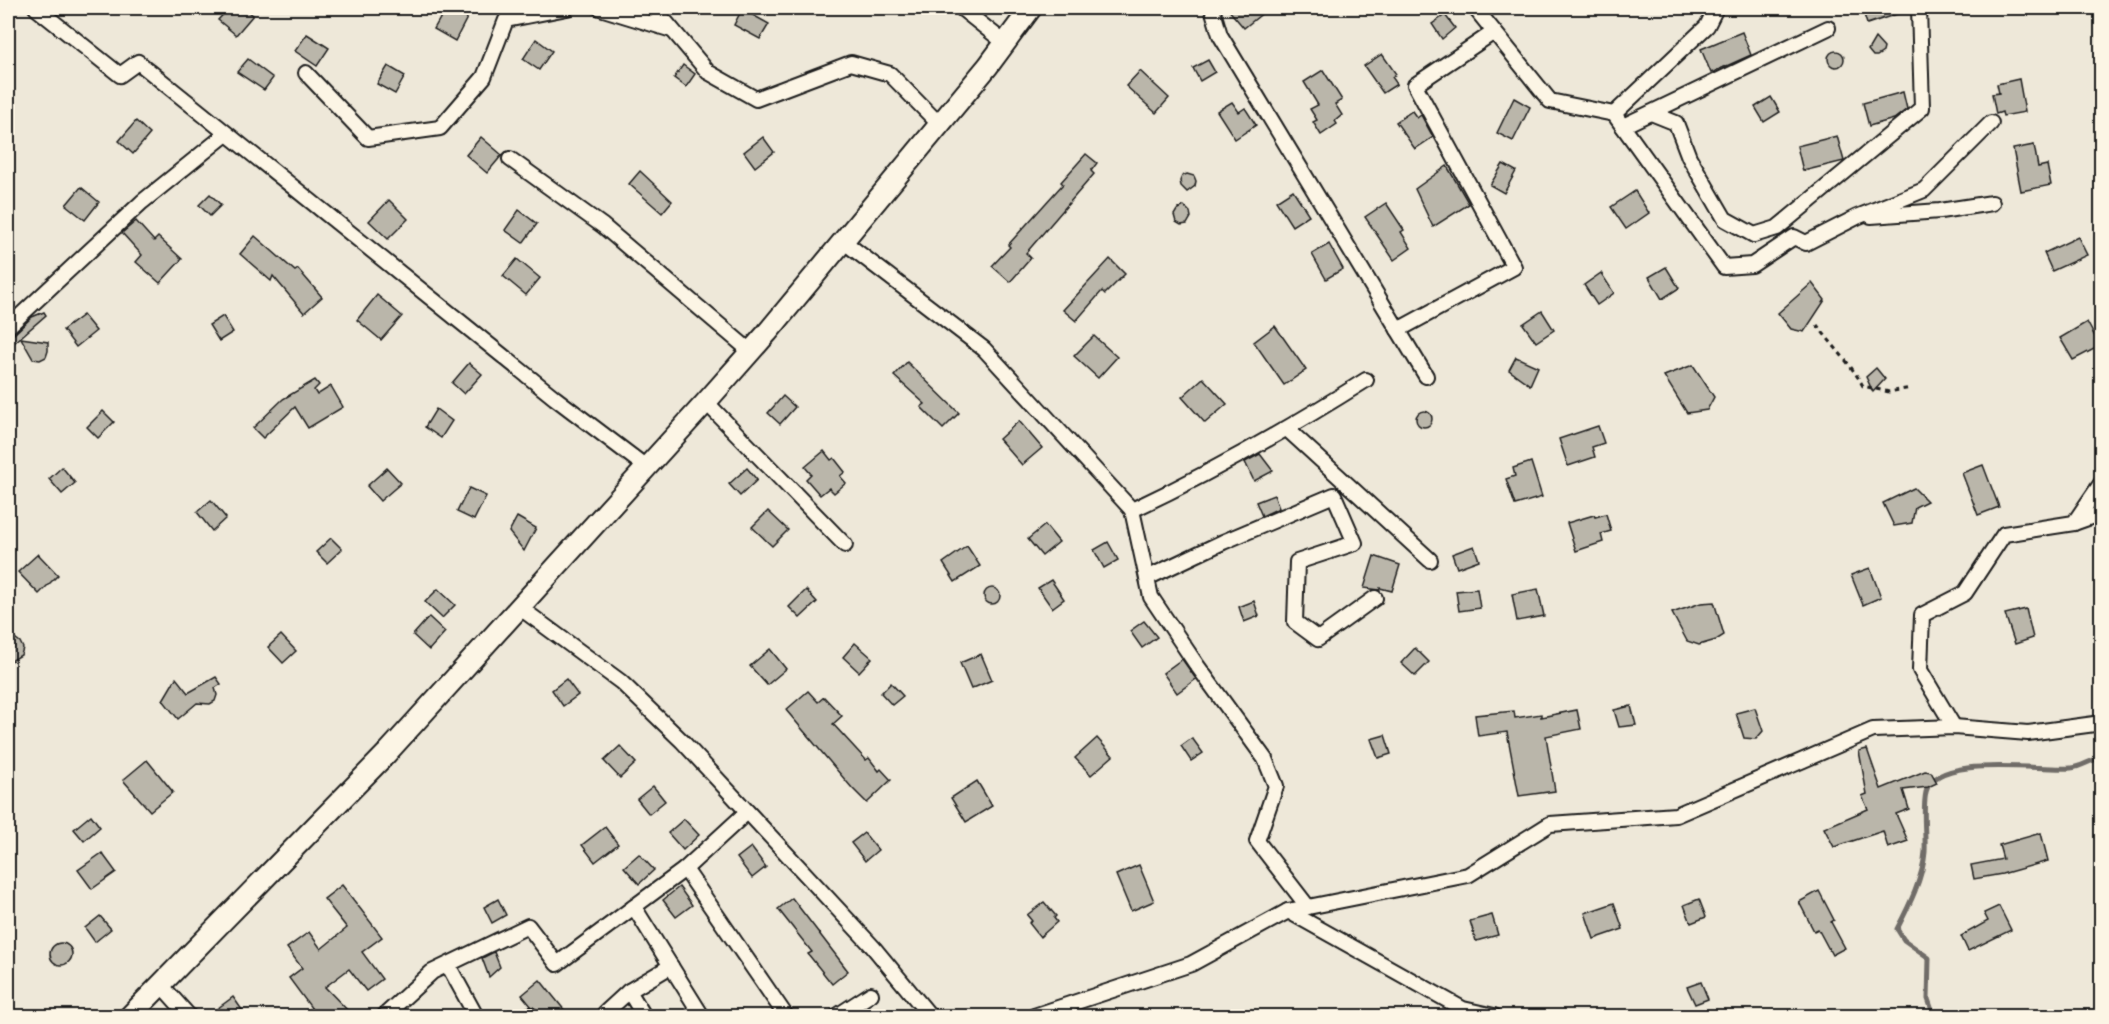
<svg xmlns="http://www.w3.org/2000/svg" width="2109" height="1024" font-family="'Comic Neue',sans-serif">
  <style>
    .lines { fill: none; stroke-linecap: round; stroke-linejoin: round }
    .stream { stroke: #6f6c67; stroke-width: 5 }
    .building { fill: #bab6aa; stroke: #1c1c1c; stroke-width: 1.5 }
    .minor-casing { stroke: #1c1c1c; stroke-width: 18 }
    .secondary-casing { stroke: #1c1c1c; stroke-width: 24 }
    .path { stroke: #1c1c1c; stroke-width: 3; stroke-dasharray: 4.5 4.5; stroke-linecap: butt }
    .minor { stroke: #fcf5e5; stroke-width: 14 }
    .secondary { stroke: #fcf5e5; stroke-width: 20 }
  </style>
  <rect width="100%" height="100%" fill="#eee8d9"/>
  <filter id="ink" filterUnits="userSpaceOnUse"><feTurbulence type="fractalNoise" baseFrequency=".0167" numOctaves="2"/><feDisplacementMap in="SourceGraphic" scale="12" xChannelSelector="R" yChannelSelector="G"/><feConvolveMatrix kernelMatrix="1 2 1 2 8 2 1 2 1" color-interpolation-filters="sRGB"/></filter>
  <g filter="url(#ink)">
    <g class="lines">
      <!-- stream -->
      <path class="stream" d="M1934,1016L1928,999L1929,958L1904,940L1897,929C1909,906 1923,878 1925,852C1926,832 1922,811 1926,792C1934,753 2041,771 2071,768C2082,767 2091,759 2102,758"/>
    </g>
    <!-- building -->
    <g class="building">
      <polygon points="229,8 244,8 253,15 236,35 218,20"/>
      <polygon points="446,8 453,8 468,16 455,41 434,29"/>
      <polygon points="1227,8 1269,8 1244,28"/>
      <polygon points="1862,8 1908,8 1909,10 1867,24"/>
      <polygon points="742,9 769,24 760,39 734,25"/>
      <polygon points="1445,15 1455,28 1442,39 1432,24"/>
      <polygon points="1742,32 1751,55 1711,73 1701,49"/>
      <polygon points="307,34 329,48 317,66 295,51"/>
      <polygon points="1875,38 1884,48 1883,52 1877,56 1873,56 1868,50"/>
      <polygon points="536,39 552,51 539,70 523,59"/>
      <circle cx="1836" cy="59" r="8"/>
      <polygon points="1382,54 1396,74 1392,77 1397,84 1383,93 1364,66"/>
      <polygon points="248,59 273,78 264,90 237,72"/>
      <polygon points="1208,60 1215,72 1200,81 1193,68"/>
      <polygon points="683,65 695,74 686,87 674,78"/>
      <polygon points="388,66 405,76 395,94 377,84"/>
      <polygon points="1323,70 1342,100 1335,104 1342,115 1335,121 1337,124 1321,135 1313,122 1317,120 1310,109 1318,105 1304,82"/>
      <polygon points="1140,71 1169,98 1156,113 1126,86"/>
      <polygon points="2019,79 2025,112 2003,116 2002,112 1996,114 1992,94 1999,93 1997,84"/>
      <polygon points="1903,92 1907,109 1894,119 1869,126 1863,103"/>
      <polygon points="1771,97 1780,112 1764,122 1755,107"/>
      <polygon points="1514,98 1530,107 1513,141 1497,133"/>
      <polygon points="1232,102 1239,112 1245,108 1256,125 1235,139 1217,111"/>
      <polygon points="1412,111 1417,118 1421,115 1433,137 1415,149 1396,122"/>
      <polygon points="136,121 150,134 133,154 119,141"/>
      <polygon points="1837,136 1844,161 1803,171 1797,146"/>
      <polygon points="481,137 502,155 487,173 466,155"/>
      <polygon points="763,137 774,152 755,167 744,152"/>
      <polygon points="2034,145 2038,167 2047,165 2051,185 2021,191 2013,149"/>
      <polygon points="1086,154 1097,163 1091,171 1094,174 1026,253 1031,258 1010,282 992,266 1010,247 1008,245 1063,184 1061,182"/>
      <polygon points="1503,164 1516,171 1504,193 1490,185"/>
      <polygon points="1447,166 1469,204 1433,227 1415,189"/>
      <polygon points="640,171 672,201 662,213 629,184"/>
      <polygon points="1187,174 1194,176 1196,181 1195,186 1187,192 1181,186 1180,181 1182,176"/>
      <polygon points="81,187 99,202 85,220 66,205"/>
      <polygon points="1293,190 1309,215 1292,226 1276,201"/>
      <polygon points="1635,191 1649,213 1626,229 1611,207"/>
      <polygon points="210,194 221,205 210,216 199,205"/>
      <polygon points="389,200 408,219 388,239 369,221"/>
      <polygon points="1386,203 1404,230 1401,232 1411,248 1394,260 1365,217"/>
      <polygon points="1184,206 1190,212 1191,217 1187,224 1181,225 1176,222 1174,215 1177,210"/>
      <polygon points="519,210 537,224 523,243 505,230"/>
      <polygon points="136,221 154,241 158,237 182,259 160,283 136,262 142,255 122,233"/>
      <polygon points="255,236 295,271 298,269 322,297 304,313 273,276 271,281 240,254"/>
      <polygon points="2078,237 2087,255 2052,271 2044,253"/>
      <polygon points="1329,244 1343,269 1326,279 1312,254"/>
      <polygon points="517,259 540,278 526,295 503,276"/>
      <polygon points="1110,259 1125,274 1105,294 1102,291 1076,321 1063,310"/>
      <polygon points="1666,267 1679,288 1662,299 1649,277"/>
      <polygon points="1601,273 1614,293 1597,305 1584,285"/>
      <polygon points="1812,283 1825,300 1804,332 1791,329 1778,313"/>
      <polygon points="377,295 402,316 381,340 357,320"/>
      <polygon points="1542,311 1554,330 1536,342 1523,324"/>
      <polygon points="44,312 46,315 14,343 8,336 14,334 32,317"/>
      <polygon points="83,315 96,331 76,347 63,330"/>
      <polygon points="223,316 233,332 219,341 209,325"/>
      <polygon points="2087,322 2100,346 2073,360 2060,338"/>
      <polygon points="1275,326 1306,370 1284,385 1254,342"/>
      <polygon points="1094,336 1117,357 1098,378 1074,356"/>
      <polygon points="21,338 48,342 48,351 46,357 40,360 33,359"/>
      <polygon points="1516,357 1538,367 1530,385 1509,370"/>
      <polygon points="907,362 959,413 943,429 921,407 925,404 894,376"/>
      <polygon points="469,363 482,374 464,394 452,383"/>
      <polygon points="1693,365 1714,397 1707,410 1687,413 1664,376"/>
      <polygon points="1876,368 1885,379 1873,392 1866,377"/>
      <polygon points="1203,378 1227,404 1205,423 1182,397"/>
      <polygon points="315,380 319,385 314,390 317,395 331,386 343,407 308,428 295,407 263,438 253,428 283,399"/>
      <polygon points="783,396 795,407 780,424 768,413"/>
      <polygon points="436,409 452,421 441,438 425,427"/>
      <polygon points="103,411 114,422 98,438 87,427"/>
      <circle cx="1424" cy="419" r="8"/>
      <polygon points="1019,421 1042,448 1022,465 999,439"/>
      <polygon points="1598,426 1604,443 1592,447 1595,457 1568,466 1559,439"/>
      <polygon points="824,451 831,460 834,458 845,472 840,476 846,483 834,493 829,488 820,495 806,479 811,474 805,467"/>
      <polygon points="1260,454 1273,471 1254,481 1245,462"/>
      <polygon points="1531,462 1542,497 1515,505 1506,479 1515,476 1513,468"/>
      <polygon points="1983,465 1999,507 1978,515 1962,473"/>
      <polygon points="62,467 75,483 62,494 49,479"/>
      <polygon points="387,468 401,483 380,501 367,486"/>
      <polygon points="747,468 757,480 740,496 729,484"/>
      <polygon points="469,488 486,496 474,520 457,512"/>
      <polygon points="1914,488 1927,501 1915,507 1912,523 1894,526 1883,503"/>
      <polygon points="1274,495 1279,508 1262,516 1256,502"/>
      <polygon points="211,500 226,518 212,531 197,512"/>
      <polygon points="768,511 788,530 772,546 752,527"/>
      <polygon points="1606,514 1611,531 1601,534 1603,542 1576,551 1567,523 1594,515 1595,517"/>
      <polygon points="517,517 536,528 524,551 509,532"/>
      <polygon points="1045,525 1059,542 1042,556 1028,539"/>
      <polygon points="331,538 342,549 327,563 316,552"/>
      <polygon points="1108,542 1118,560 1104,568 1094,550"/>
      <polygon points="967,546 980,566 955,582 943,563"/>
      <polygon points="1474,546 1479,560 1457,568 1452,554"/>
      <polygon points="38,554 58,575 39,594 18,572"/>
      <polygon points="1374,556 1400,565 1392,591 1380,588 1380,590 1364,588"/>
      <polygon points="1870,568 1881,597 1863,605 1851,575"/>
      <polygon points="1051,580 1064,599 1052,608 1038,588"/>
      <circle cx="992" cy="596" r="8"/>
      <polygon points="438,589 455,605 442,618 425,602"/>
      <polygon points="1477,589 1480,608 1459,611 1456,591"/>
      <polygon points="1538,589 1544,616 1517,621 1512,594"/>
      <polygon points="806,590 817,602 800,618 789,607"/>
      <polygon points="1254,601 1259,616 1244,622 1239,607"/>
      <polygon points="1714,602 1724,635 1716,640 1699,645 1687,641 1672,613 1701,603"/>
      <polygon points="2026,609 2033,638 2015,644 2005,614"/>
      <polygon points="429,617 445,632 429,650 413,635"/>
      <polygon points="1144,621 1157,637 1142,648 1130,631"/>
      <polygon points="8,633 20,642 23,648 21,655 8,663"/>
      <polygon points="281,635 296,651 283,663 268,647"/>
      <polygon points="855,643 872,658 859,672 843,657"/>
      <polygon points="1415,648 1429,662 1415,676 1401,663"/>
      <polygon points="770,649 786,669 767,685 750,666"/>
      <polygon points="981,654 992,680 971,689 960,663"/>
      <polygon points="1182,659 1196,679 1177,693 1163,673"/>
      <polygon points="216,677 221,684 215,688 217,695 215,701 210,704 197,703 178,719 163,700 176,678 188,693"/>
      <polygon points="566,679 578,695 563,706 552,690"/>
      <polygon points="891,683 903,696 892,705 881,693"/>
      <polygon points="808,691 818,702 824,697 842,716 833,724 866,760 869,758 879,771 881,769 891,780 867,803 852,788 786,710"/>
      <polygon points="1631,706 1636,725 1619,727 1614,710"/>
      <polygon points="1755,708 1763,731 1756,739 1744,738 1736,713"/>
      <polygon points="1577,710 1581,729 1546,736 1555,791 1519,796 1507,732 1478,736 1475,715 1514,711 1515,718 1541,714 1541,717"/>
      <polygon points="1385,735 1391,754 1378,758 1371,739"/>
      <polygon points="1097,738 1113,756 1091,775 1075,758"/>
      <polygon points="1192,738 1203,753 1191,761 1181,746"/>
      <polygon points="620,746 636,763 620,778 604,761"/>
      <polygon points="1867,749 1881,789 1925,771 1931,772 1937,783 1928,787 1903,790 1909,809 1896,814 1908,841 1888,848 1883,831 1834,847 1824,828 1868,809 1862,796 1867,794 1859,751"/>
      <polygon points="147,760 173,792 150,811 123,780"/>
      <polygon points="977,781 992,806 966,822 951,798"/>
      <polygon points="653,786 665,801 649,814 637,799"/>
      <polygon points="91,815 100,827 84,841 74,829"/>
      <polygon points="684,819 699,835 683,850 668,833"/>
      <polygon points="605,827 618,844 595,862 582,845"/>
      <polygon points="864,833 878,850 865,861 851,843"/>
      <polygon points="2041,833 2048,861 2002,874 1974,879 1971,865 2003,859 1999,845"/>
      <polygon points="751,847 766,867 752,878 737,858"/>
      <polygon points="102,853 116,872 92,889 78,870"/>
      <polygon points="639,854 654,870 639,884 624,867"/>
      <polygon points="1139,865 1154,901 1131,911 1116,875"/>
      <polygon points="342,885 382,937 362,952 382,979 366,991 349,969 325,987 354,1017 302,1017 312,1009 289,978 302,968 287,948 309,932 321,949 347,928 324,899"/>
      <polygon points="679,887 692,905 676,917 663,900"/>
      <polygon points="1819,891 1834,920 1831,922 1845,948 1832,955 1818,929 1814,931 1799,902"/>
      <polygon points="792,898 848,971 832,984 808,954 812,952 778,909"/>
      <polygon points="498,899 506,915 492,923 484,907"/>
      <polygon points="1699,899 1706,917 1691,923 1684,905"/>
      <polygon points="1044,902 1056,916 1054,918 1057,922 1040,937 1029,923 1032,921 1027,915"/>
      <polygon points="1614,903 1623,929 1594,939 1585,913"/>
      <polygon points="1999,906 2011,930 1968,951 1961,936 1988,921 1984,913"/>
      <polygon points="1492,915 1498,935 1476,941 1470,921"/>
      <polygon points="100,916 111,929 95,942 85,928"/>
      <circle cx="61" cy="954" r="11"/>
      <polygon points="494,952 500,967 489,977 482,958"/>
      <polygon points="540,980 570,1017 540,1017 536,1009 531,1006 522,995"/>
      <polygon points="1701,982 1708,999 1695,1004 1687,987"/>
      <polygon points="233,997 247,1017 206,1017"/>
    </g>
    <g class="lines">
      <!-- minor casing -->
      <g class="minor-casing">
        <g id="minor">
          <polyline points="36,8 120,75 138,62 555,398 646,467"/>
          <polyline points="600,8 672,30"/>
          <polyline points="654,8 708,72 756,99 851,63 890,74 940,125"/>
          <polyline points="961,8 1005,43"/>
          <polyline points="1212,8 1220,35 1426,376"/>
          <polyline points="1475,8 1550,101 1614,114 1724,267 1752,265 1794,237 1806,243 1857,217 1924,190 1991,123"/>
          <polyline points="306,73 368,138 440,128 484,77 506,20 567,8"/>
          <polyline points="1651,113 1676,123 1689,157 1725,219 1754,235 1777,228 1922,108 1919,8"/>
          <polyline points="1614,114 1707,26 1716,8"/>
          <polyline points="1623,126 1828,28"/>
          <polyline points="510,159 603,226 750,351"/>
          <polyline points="1871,216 1940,211 1992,203"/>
          <path d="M843,241L984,349L1132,510C1213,472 1290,428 1366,380"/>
          <polyline points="8,327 142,202 225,135"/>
          <polyline points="1398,330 1514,267 1415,85 1494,32"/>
          <polyline points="706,402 845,545"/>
          <polyline points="1287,429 1430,560"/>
          <polyline points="1132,510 1151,597 1196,664 1265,759 1276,786 1257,841 1308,907"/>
          <polyline points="2074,523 2102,513"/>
          <polyline points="1147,578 1223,542 1334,495 1355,543 1297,562 1295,622 1318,639 1375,598"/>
          <polyline points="519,607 621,682 682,741 873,947 930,1016"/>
          <polyline points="1954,727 1920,670 1922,615 1965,593 2004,534 2074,523 2102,482"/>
          <polyline points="747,812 685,869 786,1016"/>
          <polyline points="634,907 702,1016"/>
          <polyline points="1288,911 1463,1009 1494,1016"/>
          <polyline points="448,965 476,1016"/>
          <polyline points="162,986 189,1016"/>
          <polyline points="384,1016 432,972 528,926 557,964 685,869"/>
          <polyline points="527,1016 530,1015"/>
          <polyline points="607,1016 605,1013 629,991"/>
          <polyline points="644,1016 629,991 671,966"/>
          <polyline points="837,1016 871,994"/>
          <polyline points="1034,1016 1191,964 1288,911 1468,875 1550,824 1676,815 1873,730 1954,727 2028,733 2102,723"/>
        </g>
      </g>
      <!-- secondary casing -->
      <g class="secondary-casing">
        <polyline id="secondary" points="130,1016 387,753 706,402 767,333 988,66 1031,8"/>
      </g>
      <!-- path -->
      <path class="path" d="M1817,325C1832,345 1851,364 1863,386L1889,392L1911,388"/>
      <!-- minor -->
      <use href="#minor" class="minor"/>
      <!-- secondary -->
      <use href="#secondary" class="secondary"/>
    </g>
  </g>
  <!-- margin -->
  <rect width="2109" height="1024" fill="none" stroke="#fcf5e5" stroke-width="30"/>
  <rect x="15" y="15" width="2079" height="994" fill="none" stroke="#1c1c1c" stroke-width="2" filter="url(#ink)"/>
</svg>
